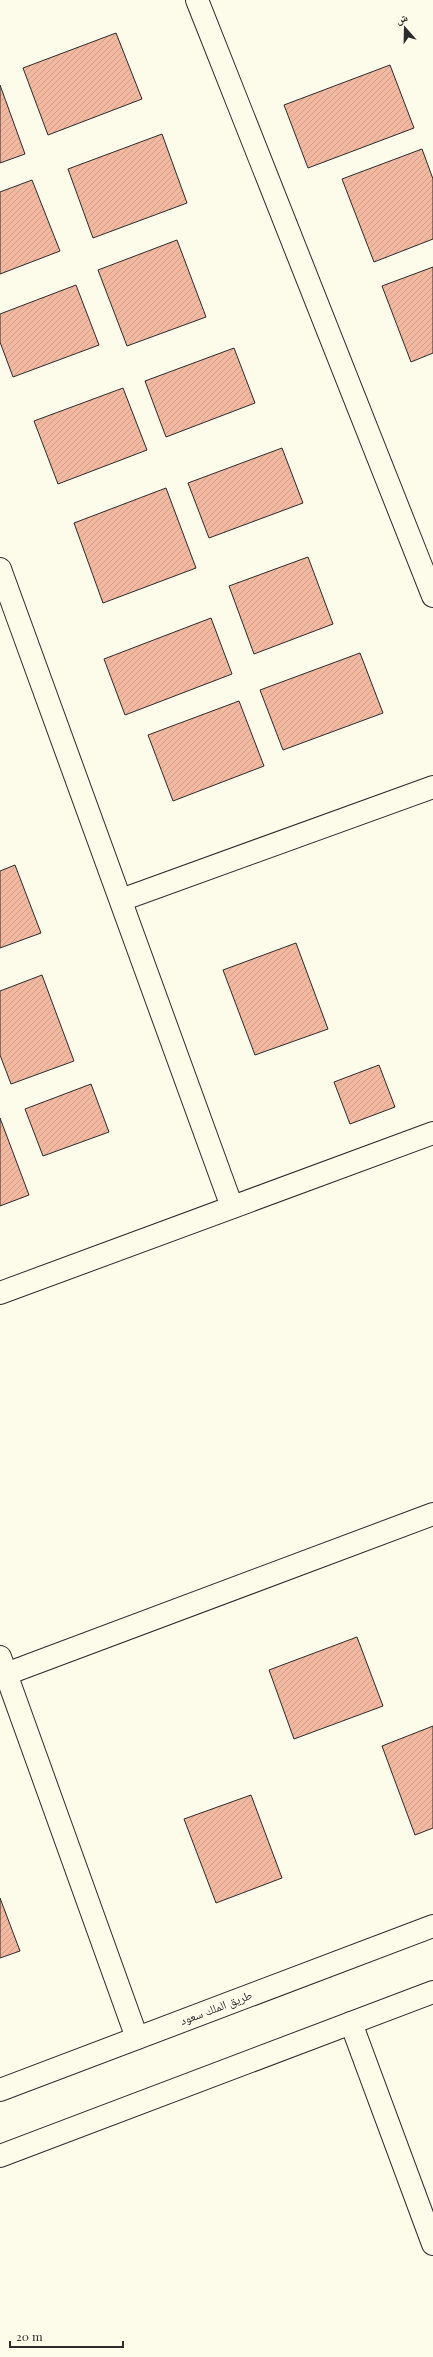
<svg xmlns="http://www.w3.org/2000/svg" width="433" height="2357" font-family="'Playfair Display','Noto Naskh Arabic',serif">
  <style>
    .building { fill: url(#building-hatch); stroke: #2b2b2b }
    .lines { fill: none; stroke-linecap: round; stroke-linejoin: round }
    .street-casing { stroke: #2b2b2b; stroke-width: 24 }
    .secondary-casing { stroke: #2b2b2b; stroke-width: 24 }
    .street { stroke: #fdfbea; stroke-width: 22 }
    .secondary { stroke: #fdfbea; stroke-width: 22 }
    .labels { text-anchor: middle; stroke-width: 3; stroke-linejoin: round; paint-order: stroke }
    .street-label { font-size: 12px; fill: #2b2b2b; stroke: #fdfbea }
  </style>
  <defs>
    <pattern id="building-hatch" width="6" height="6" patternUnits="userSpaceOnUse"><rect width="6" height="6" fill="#f2b8a0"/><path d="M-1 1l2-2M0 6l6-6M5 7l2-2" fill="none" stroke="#d09e8a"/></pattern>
  </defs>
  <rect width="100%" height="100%" fill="#fdfbea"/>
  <!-- building -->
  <g class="building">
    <polygon points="116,33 142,99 48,135 23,68"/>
    <polygon points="390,65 414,128 308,168 284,105"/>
    <polygon points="0,85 25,154 0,163"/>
    <polygon points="162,134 187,203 93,238 68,169"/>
    <polygon points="422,149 433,179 433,239 374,262 342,179"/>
    <polygon points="32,180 60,251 0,274 0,192"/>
    <polygon points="177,240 206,317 127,346 98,270"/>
    <polygon points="433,267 433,353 411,362 382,286"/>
    <polygon points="76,285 99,345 13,377 0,342 0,314"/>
    <polygon points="234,348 255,403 166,437 145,381"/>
    <polygon points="123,388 147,450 58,484 34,421"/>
    <polygon points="282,448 303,503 209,538 188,483"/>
    <polygon points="166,488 196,568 103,603 74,523"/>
    <polygon points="308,557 333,624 254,654 229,586"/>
    <polygon points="211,618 232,674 125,715 104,659"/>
    <polygon points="360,653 383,713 283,750 260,690"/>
    <polygon points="239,701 264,766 173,801 148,735"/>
    <polygon points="15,865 41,933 0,948 0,871"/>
    <polygon points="296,943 328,1029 255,1055 223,970"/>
    <polygon points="42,975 74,1061 11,1084 0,1055 0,991"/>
    <polygon points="379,1065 395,1107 350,1124 334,1082"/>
    <polygon points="91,1084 109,1132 43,1156 25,1109"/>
    <polygon points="0,1118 29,1195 0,1206"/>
    <polygon points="357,1637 383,1706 294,1739 269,1670"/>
    <polygon points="433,1726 433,1828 415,1835 382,1746"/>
    <polygon points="251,1795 282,1878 216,1903 184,1819"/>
    <polygon points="0,1898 20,1951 0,1958"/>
  </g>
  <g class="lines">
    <!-- street casing -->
    <g class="street-casing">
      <g id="street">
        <polyline points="197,0 433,596"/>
        <polyline points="0,569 232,1207"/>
        <polyline points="121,900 433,787"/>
        <polyline points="0,1293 433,1133"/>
        <polyline points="0,1657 137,2038"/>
        <polyline points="6,1674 433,1514"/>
        <polyline points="351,2023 433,2244"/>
      </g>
    </g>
    <!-- secondary casing -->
    <g class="secondary-casing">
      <g id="secondary">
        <polyline points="0,2090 433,1926"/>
        <polyline points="0,2156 433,1992"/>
      </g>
    </g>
    <!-- street -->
    <use href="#street" class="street"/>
    <!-- secondary -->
    <use href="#secondary" class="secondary"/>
  </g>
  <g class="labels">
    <!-- street labels -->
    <g class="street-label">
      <text transform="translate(216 2008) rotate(-21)" y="4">طريق الملك سعود</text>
    </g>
  </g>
  <!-- north arrow -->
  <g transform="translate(405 28) rotate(340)" stroke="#fdfbea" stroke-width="3" paint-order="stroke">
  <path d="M0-3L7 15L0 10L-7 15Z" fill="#2b2b2b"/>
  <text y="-6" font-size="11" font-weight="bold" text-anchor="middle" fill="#2b2b2b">ش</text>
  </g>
  <!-- scale -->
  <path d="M10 2341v6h113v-6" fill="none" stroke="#2b2b2b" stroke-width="2"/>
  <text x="16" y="2341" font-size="12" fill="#2b2b2b" stroke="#fdfbea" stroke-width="3" paint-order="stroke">20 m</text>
</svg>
